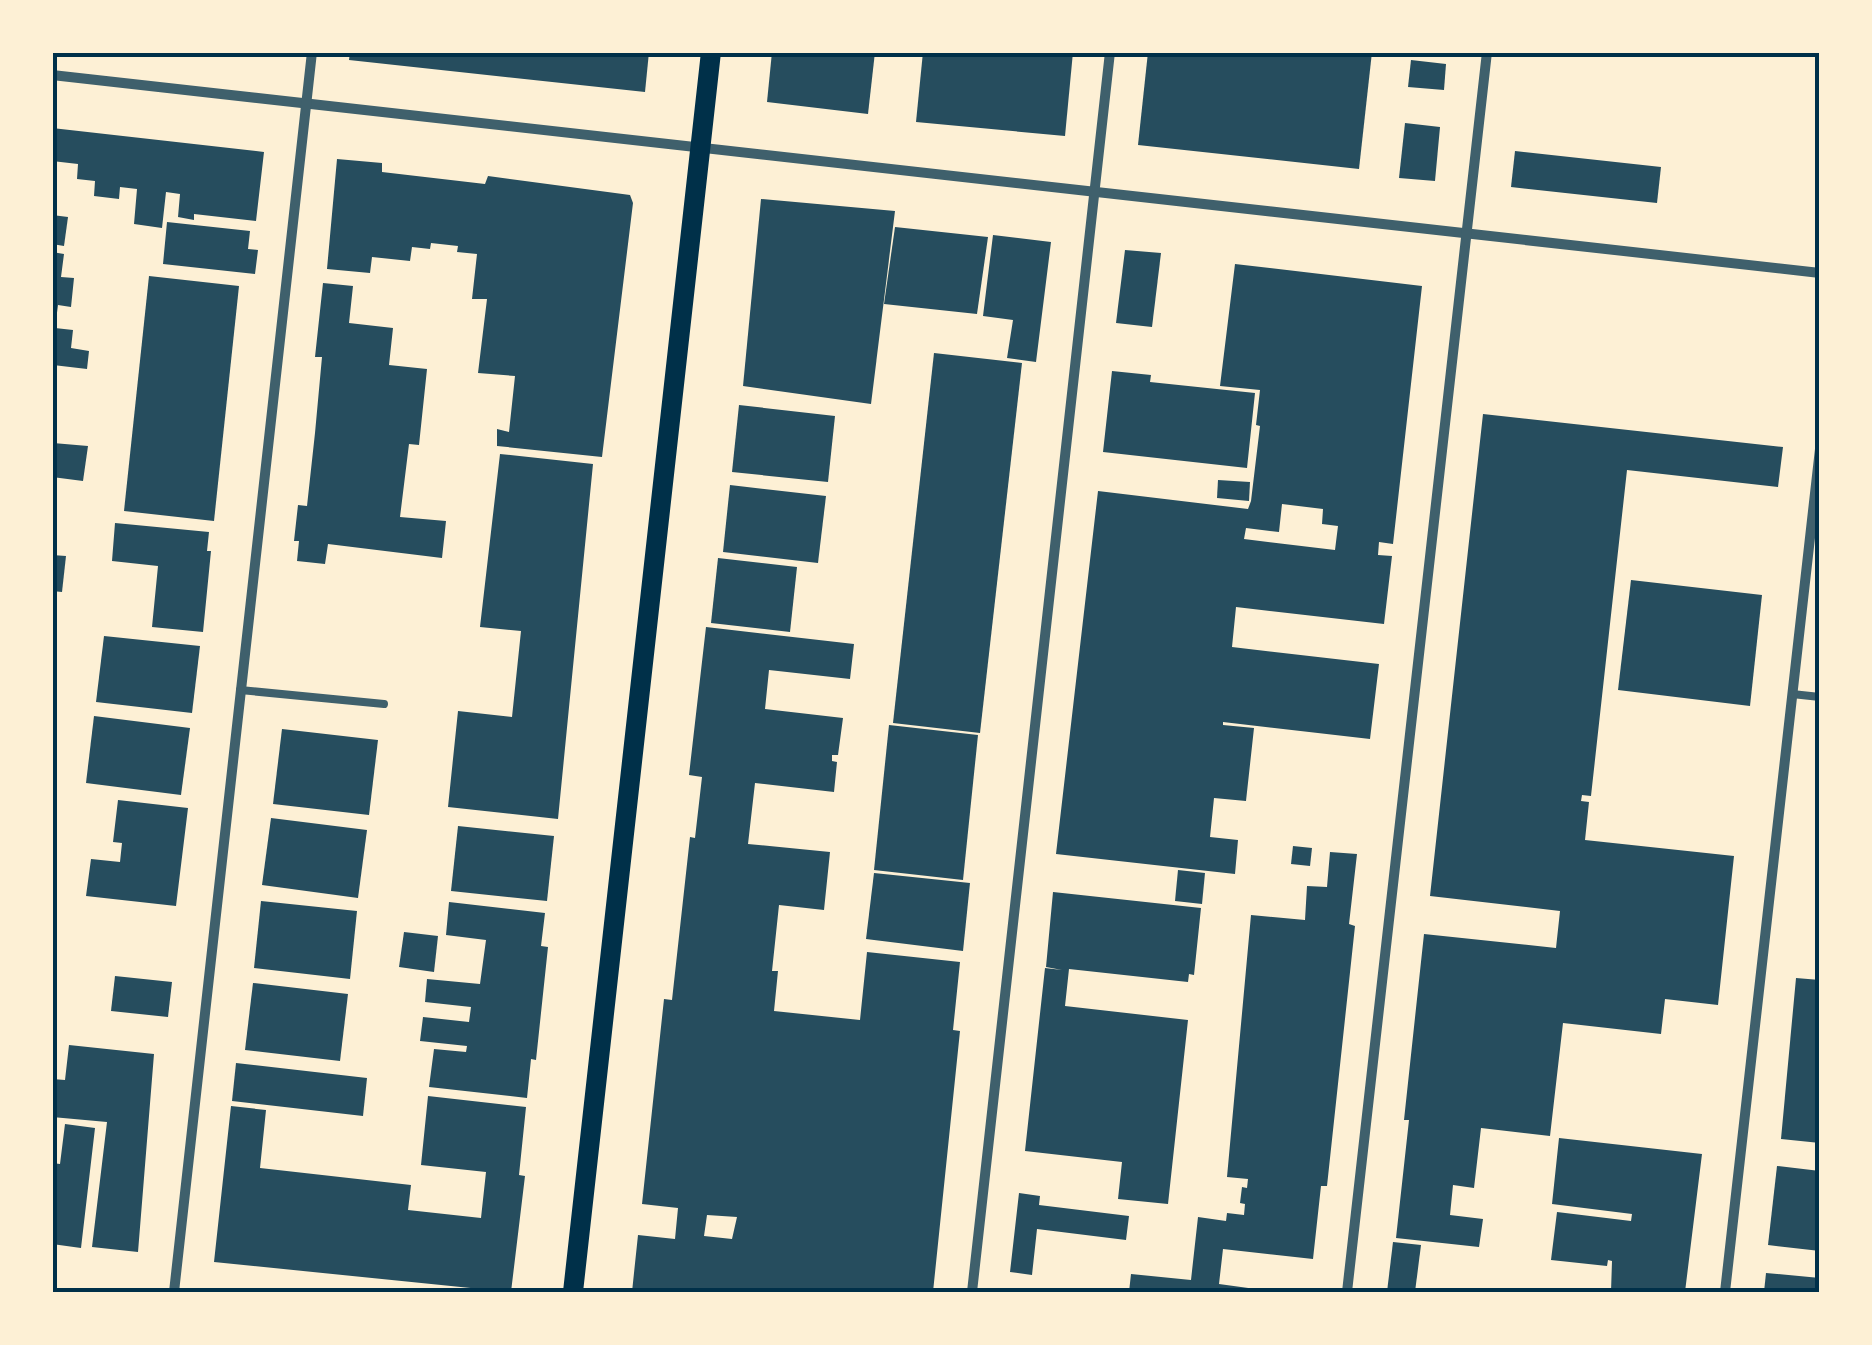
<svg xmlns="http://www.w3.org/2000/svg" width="1872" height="1345" font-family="'PT Sans Narrow',sans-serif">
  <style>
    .building { fill: #264d5e; fill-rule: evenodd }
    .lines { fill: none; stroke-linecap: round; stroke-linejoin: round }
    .service { stroke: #3f606c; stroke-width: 8 }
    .minor { stroke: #3f606c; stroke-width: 10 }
    .secondary { stroke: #003049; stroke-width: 20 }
    .neatline { fill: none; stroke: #003049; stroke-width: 4 }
  </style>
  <rect width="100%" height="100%" fill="#fdf0d5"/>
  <!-- building -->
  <g class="building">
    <polygon points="350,52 649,52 645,92 349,60"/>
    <polygon points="772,52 875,52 868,114 767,102"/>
    <polygon points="923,52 1073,52 1065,136 916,122"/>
    <polygon points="1148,52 1372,52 1359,169 1138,145"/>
    <polygon points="1411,60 1446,64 1444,90 1408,87"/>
    <polygon points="1405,123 1440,127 1435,181 1399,178"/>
    <polygon points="52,128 264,152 256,221 194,214 194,220 178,217 180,194 166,192 162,228 134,224 137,189 120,187 119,199 94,196 95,181 77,179 78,164 52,161"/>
    <polygon points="1515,151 1661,167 1657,203 1511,187"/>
    <polygon points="337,159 382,163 382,172 485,184 488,176 630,195 633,203 602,457 497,446 497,429 509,432 515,376 478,373 487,299 472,299 477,254 457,252 458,246 431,243 430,249 412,247 410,261 372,257 370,273 327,269"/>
    <polygon points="761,199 895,211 871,404 743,386"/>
    <polygon points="52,215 68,217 64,246 52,244"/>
    <polygon points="167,222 250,231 248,249 258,250 255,274 163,264"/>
    <polygon points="895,227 988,237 977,314 884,304"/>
    <polygon points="993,235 1051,242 1036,362 1007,358 1013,320 983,316"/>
    <polygon points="1125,250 1161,253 1152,327 1116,323"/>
    <polygon points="52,252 64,254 61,277 74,278 71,307 58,305 55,328 73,330 71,348 89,351 87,369 53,365"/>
    <path d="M1235,264L1422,286L1393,544L1379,542L1378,555L1392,556L1384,624L1236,607L1232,647L1379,664L1370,739L1223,722V725L1254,728L1246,801L1214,798L1210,837L1238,840L1235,874L1056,854L1098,491L1248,509L1251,501L1260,426L1256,425L1260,390L1220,386ZM1282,504L1323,509L1322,524L1338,526L1335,550L1244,539L1246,528L1279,532Z"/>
    <polygon points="149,276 239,286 214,521 124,511"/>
    <polygon points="323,283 353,286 349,323 393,328 389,365 427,369 419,445 409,444 400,517 446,521 442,558 328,544 325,564 297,561 299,541 294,541 298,505 307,506 315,433 322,357 315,357"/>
    <polygon points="934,353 1022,363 980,733 893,723"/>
    <polygon points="1112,371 1151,375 1150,382 1255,393 1247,468 1103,452"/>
    <polygon points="739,405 835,416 828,482 732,472"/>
    <polygon points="1483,414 1783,447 1778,487 1627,470 1591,796 1582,795 1581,801 1589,802 1585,840 1734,856 1718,1005 1665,999 1661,1034 1563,1023 1550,1136 1481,1128 1474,1188 1453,1185 1450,1215 1483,1219 1479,1247 1396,1238 1409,1120 1404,1120 1424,934 1556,948 1560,911 1430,896"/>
    <polygon points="53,443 88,446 83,481 52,477"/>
    <polygon points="500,454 593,464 558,819 448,807 458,711 512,717 521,631 480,627"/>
    <polygon points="1218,480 1250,482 1249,501 1217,498"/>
    <polygon points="730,485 826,496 818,563 723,552"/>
    <polygon points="115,523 209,532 207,551 211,551 203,632 152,627 158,566 112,561"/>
    <polygon points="52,555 66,556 62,592 52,591"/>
    <polygon points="718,558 797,567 790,632 711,623"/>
    <polygon points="1631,580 1762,595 1750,706 1618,690"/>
    <path d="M706,627L854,644L850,679L769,670L765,709L843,718L838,755H832V761L837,762L834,792L755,783L748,844L830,852L824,910L779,905L772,971H778L774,1011L860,1020L867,952L960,962L953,1030L960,1031L933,1292H632L638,1235L675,1239L678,1208L642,1204L664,999L672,1000L690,837L695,838L702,777L689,775ZM707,1215L737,1217L732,1239L704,1236Z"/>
    <polygon points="104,636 200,646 192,713 96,702"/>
    <polygon points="94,716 190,728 181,795 86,783"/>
    <polygon points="889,725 978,735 963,880 874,870"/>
    <polygon points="282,729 378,740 369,815 273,804"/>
    <polygon points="118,800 188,808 176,906 86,896 91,859 120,862 122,843 113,842"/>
    <polygon points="271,818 367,830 358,898 262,885"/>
    <polygon points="458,826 554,836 547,901 451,891"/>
    <polygon points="1293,846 1312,848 1310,866 1291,864"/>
    <polygon points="1330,852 1357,854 1349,924 1355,926 1327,1186 1321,1186 1313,1259 1223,1249 1219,1284 1278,1292 1129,1292 1131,1274 1191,1280 1198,1217 1226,1221 1227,1213 1244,1215 1245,1204 1240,1203 1242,1187 1247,1188 1248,1179 1227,1177 1251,915 1305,920 1307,886 1327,887"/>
    <polygon points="1178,870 1205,873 1202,904 1175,901"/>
    <polygon points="874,873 970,883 963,951 866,939"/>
    <polygon points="1053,892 1201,908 1194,975 1189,974 1188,982 1069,969 1065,1006 1188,1020 1168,1204 1118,1199 1122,1162 1025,1151 1045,968 1062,970 1046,967"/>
    <polygon points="261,901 357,911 350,979 254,968"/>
    <polygon points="449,902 545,913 541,946 548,947 536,1060 531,1059 527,1098 429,1087 434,1049 466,1052 467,1046 420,1041 423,1017 469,1022 471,1007 425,1002 427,979 480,984 486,940 446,935"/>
    <polygon points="404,932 438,936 434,972 399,967"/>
    <polygon points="115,976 172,982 168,1017 111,1011"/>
    <polygon points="1796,978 1820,980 1820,1143 1781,1139"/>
    <polygon points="253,983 348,994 340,1061 245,1050"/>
    <polygon points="69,1045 154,1054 138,1252 92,1247 107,1122 52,1117 52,1079 65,1080"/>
    <polygon points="236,1063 367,1078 363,1116 232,1101"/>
    <polygon points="428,1096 526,1107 519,1175 525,1176 511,1292 214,1262 231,1106 266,1110 260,1168 411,1185 408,1210 481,1218 486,1172 421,1165"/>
    <polygon points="65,1124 95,1128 81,1248 52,1244 52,1163 60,1164"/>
    <polygon points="1559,1138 1702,1154 1685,1292 1611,1292 1612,1261 1608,1260 1607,1266 1551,1260 1557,1212 1631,1221 1632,1214 1552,1204"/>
    <polygon points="1777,1166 1820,1171 1820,1251 1768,1245"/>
    <polygon points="1019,1193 1040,1196 1039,1205 1129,1216 1126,1240 1037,1229 1032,1275 1010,1272"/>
    <polygon points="1393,1242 1421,1245 1415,1292 1387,1292"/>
    <polygon points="1766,1273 1820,1278 1819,1292 1764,1292"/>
  </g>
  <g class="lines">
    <!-- service -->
    <g class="service">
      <polyline points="240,690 384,704"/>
      <polyline points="1792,694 1820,697"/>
    </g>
    <!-- minor -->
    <g class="minor">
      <polyline points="52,75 1820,273"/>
      <polyline points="174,1292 312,52"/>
      <polyline points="972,1292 1110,52"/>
      <polyline points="1347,1292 1487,52"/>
      <polyline points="1725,1292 1820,449"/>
    </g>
    <!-- secondary -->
    <polyline class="secondary" points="573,1292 711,52"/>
  </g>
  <!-- border -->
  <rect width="1872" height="1345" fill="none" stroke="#fdf0d5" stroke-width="110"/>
  <rect x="55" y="55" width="1762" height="1235" class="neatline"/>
</svg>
